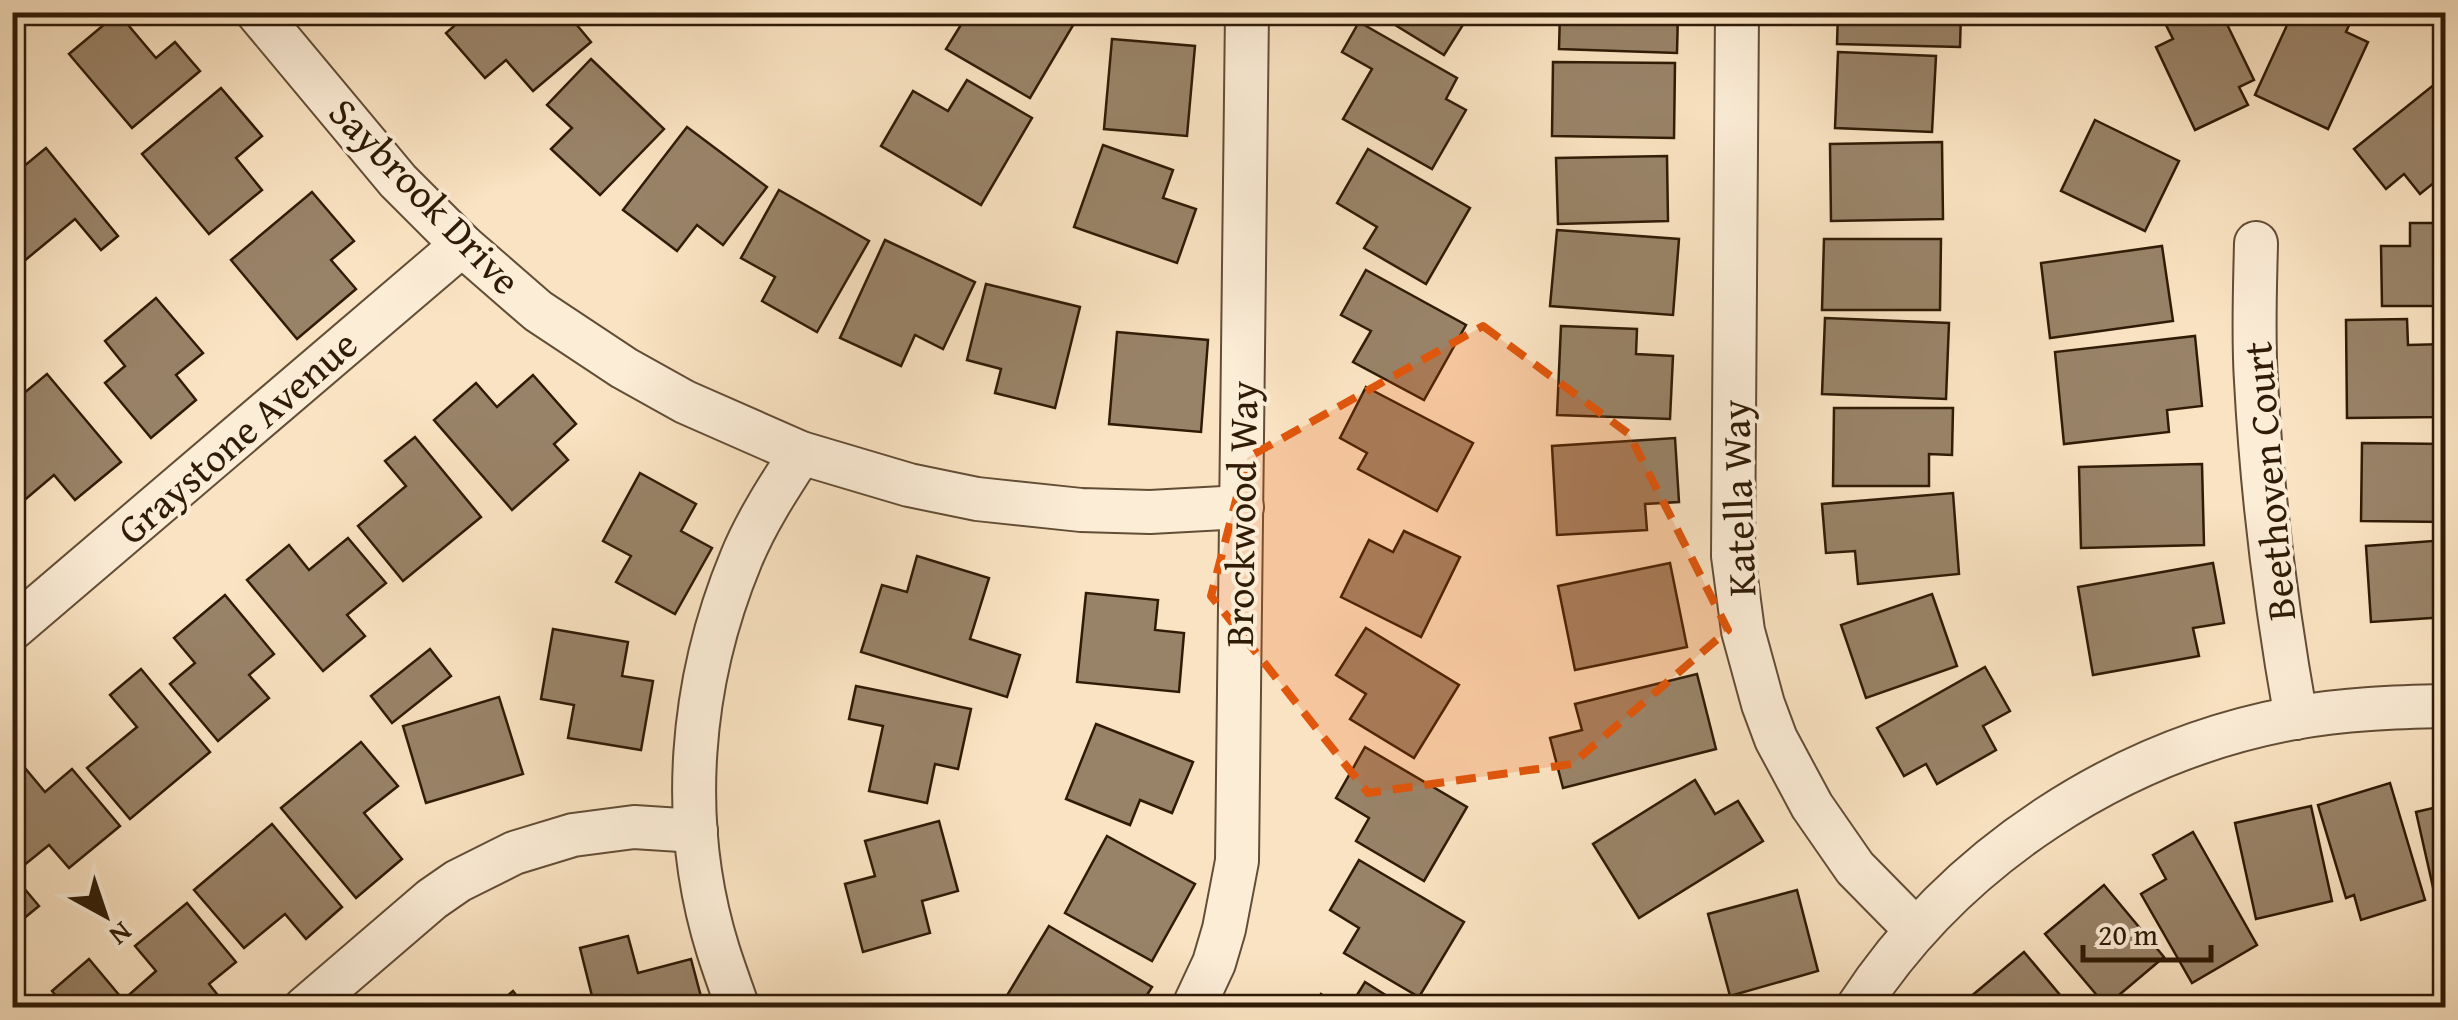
<svg xmlns="http://www.w3.org/2000/svg" width="2458" height="1020" font-family="'Gentium Book Plus',serif">
  <style>
    .building { fill: #998368; stroke: #2f1b06; stroke-width: 2.5 }
    .lines { fill: none; stroke-linecap: round; stroke-linejoin: round }
    .minor-casing { stroke: #624d35; stroke-width: 46 }
    .minor { stroke: #fcedd7; stroke-width: 42 }
    .marked { fill: #df560c; fill-opacity: 0.2; stroke: #df560c; stroke-width: 8; stroke-dasharray: 20 12; stroke-linejoin: round }
    .labels { text-anchor: middle; stroke-width: 8; stroke-linejoin: round; paint-order: stroke }
    .street-label { font-size: 40px; fill: #2f1b06; stroke: #fcedd7 }
  </style>
  <rect width="100%" height="100%" fill="#fae3c2"/>
  <filter id="stains"><feTurbulence type="fractalNoise" baseFrequency=".002" numOctaves="4"/><feColorMatrix values="0 0 0 0 .2 0 0 0 0 .09 0 0 0 0 .02 0 0 0 .5 -.17"/></filter>
  <radialGradient id="worn" r=".72"><stop offset=".6" stop-color="#630" stop-opacity="0"/><stop offset="1" stop-color="#630" stop-opacity=".3"/></radialGradient>
  <!-- building -->
  <g class="building">
    <polygon points="470,12 566,12 591,42 533,91 506,60 485,78 446,33"/>
    <polygon points="981,12 1059,12 1075,22 1030,98 946,49 967,15 977,20"/>
    <polygon points="1374,12 1471,12 1444,55"/>
    <polygon points="1560,12 1678,12 1677,53 1559,49"/>
    <polygon points="1838,12 1961,12 1960,47 1837,44"/>
    <polygon points="2178,12 2221,12 2254,80 2239,87 2248,105 2195,130 2156,47 2173,39 2163,19"/>
    <polygon points="2293,12 2355,12 2346,32 2368,42 2328,129 2255,95"/>
    <polygon points="118,13 156,58 175,42 200,71 132,128 69,54"/>
    <polygon points="1359,22 1457,78 1446,99 1466,110 1432,169 1343,119 1372,69 1342,52"/>
    <polygon points="1112,39 1195,46 1187,136 1104,129"/>
    <polygon points="1838,52 1936,56 1932,132 1835,128"/>
    <polygon points="591,59 664,129 600,195 551,149 572,128 547,105"/>
    <polygon points="1553,62 1675,63 1674,138 1552,136"/>
    <polygon points="2446,75 2446,173 2420,194 2404,174 2386,189 2354,149"/>
    <polygon points="967,80 1032,118 981,205 881,146 913,91 948,111"/>
    <polygon points="221,88 262,136 236,158 262,190 209,234 142,154"/>
    <polygon points="2095,120 2179,161 2145,231 2061,191"/>
    <polygon points="687,127 767,187 723,245 697,225 677,251 623,210"/>
    <polygon points="1942,142 1943,219 1831,221 1830,144"/>
    <polygon points="1103,145 1173,170 1163,198 1196,209 1177,263 1074,227"/>
    <polygon points="46,148 118,236 101,250 75,219 12,271 12,176"/>
    <polygon points="1368,149 1470,208 1426,284 1364,248 1377,227 1337,203"/>
    <polygon points="1667,156 1668,221 1558,224 1556,158"/>
    <polygon points="779,190 869,241 817,332 762,301 775,277 741,258"/>
    <polygon points="312,192 354,241 331,260 356,289 297,339 231,260"/>
    <polygon points="2410,223 2446,223 2446,306 2382,306 2381,246 2410,246"/>
    <polygon points="1557,230 1679,239 1673,315 1550,306"/>
    <polygon points="1824,239 1941,239 1940,310 1822,310"/>
    <polygon points="885,240 975,282 943,349 915,335 901,366 840,338"/>
    <polygon points="2162,246 2173,321 2050,338 2041,263"/>
    <polygon points="1366,270 1466,325 1424,400 1353,362 1371,331 1341,315"/>
    <polygon points="986,284 1080,307 1055,408 995,393 1001,369 967,360"/>
    <polygon points="156,298 203,353 176,375 196,400 151,438 105,383 125,366 105,341"/>
    <polygon points="1825,318 1949,323 1946,399 1822,394"/>
    <polygon points="2407,319 2408,345 2446,344 2445,417 2347,418 2346,320"/>
    <polygon points="1561,326 1637,329 1636,354 1673,356 1670,419 1557,415"/>
    <polygon points="1117,332 1208,340 1201,432 1109,424"/>
    <polygon points="2195,336 2202,406 2167,410 2169,432 2064,444 2055,352"/>
    <polygon points="47,374 121,462 75,500 54,475 21,503 12,494 12,403"/>
    <polygon points="533,375 576,424 554,444 568,460 512,510 434,420 476,383 497,407"/>
    <polygon points="1366,387 1473,443 1437,511 1358,469 1367,453 1340,438"/>
    <polygon points="1834,408 1953,408 1952,455 1929,454 1929,486 1833,486"/>
    <polygon points="415,437 481,517 403,581 358,526 406,486 385,461"/>
    <polygon points="1675,438 1679,502 1645,504 1647,530 1557,535 1552,446"/>
    <polygon points="2362,443 2446,444 2446,522 2361,521"/>
    <polygon points="2202,464 2204,545 2081,548 2079,467"/>
    <polygon points="640,473 696,504 681,531 712,548 675,614 616,582 631,556 603,541"/>
    <polygon points="1953,493 1959,574 1858,584 1855,551 1826,553 1822,504"/>
    <polygon points="1404,531 1460,557 1421,637 1341,597 1369,540 1393,552"/>
    <polygon points="348,538 386,583 347,615 365,636 323,671 247,580 289,545 309,570"/>
    <polygon points="2446,540 2446,617 2371,622 2366,546"/>
    <polygon points="917,556 989,578 970,639 1020,655 1007,697 861,652 882,585 907,592"/>
    <polygon points="1670,563 1687,647 1575,670 1558,586"/>
    <polygon points="2213,563 2224,623 2193,628 2199,656 2093,675 2078,587"/>
    <polygon points="1086,593 1158,600 1155,630 1184,633 1179,692 1077,682"/>
    <polygon points="1932,594 1957,666 1866,698 1841,625"/>
    <polygon points="225,595 274,654 249,675 269,698 218,741 170,684 195,663 174,638"/>
    <polygon points="1366,628 1459,685 1414,758 1350,719 1366,694 1336,675"/>
    <polygon points="553,629 628,642 622,676 653,681 641,750 568,738 574,705 541,699"/>
    <polygon points="430,649 451,676 392,723 371,696"/>
    <polygon points="1985,667 2010,711 1983,726 1996,750 1937,784 1926,764 1904,776 1877,728"/>
    <polygon points="141,669 210,752 130,819 87,768 137,727 110,695"/>
    <polygon points="1697,674 1716,749 1563,788 1550,738 1582,730 1575,704"/>
    <polygon points="856,686 971,709 958,769 935,764 927,803 869,791 883,726 849,719"/>
    <polygon points="499,697 523,774 426,803 403,726"/>
    <polygon points="1096,724 1193,762 1172,813 1140,800 1130,825 1066,799"/>
    <polygon points="361,742 398,786 364,813 402,859 356,898 281,808"/>
    <polygon points="1365,747 1467,807 1424,881 1356,841 1369,818 1336,798"/>
    <polygon points="25,768 45,792 72,769 120,826 69,868 49,845 23,866 12,854 12,779"/>
    <polygon points="1695,780 1715,814 1738,801 1763,841 1639,918 1593,844"/>
    <polygon points="2390,783 2425,900 2361,920 2354,895 2346,898 2318,805"/>
    <polygon points="2446,805 2446,935 2444,936 2416,812"/>
    <polygon points="2311,806 2332,901 2256,919 2235,823"/>
    <polygon points="939,821 958,891 922,901 930,933 863,952 845,884 875,876 865,841"/>
    <polygon points="272,824 342,907 306,939 285,914 244,948 194,890"/>
    <polygon points="2193,832 2257,945 2192,983 2141,894 2166,879 2153,855"/>
    <polygon points="1107,836 1195,884 1152,961 1065,913"/>
    <polygon points="1359,860 1464,922 1419,997 1344,953 1359,928 1330,910"/>
    <polygon points="12,874 39,906 12,928"/>
    <polygon points="2104,885 2164,957 2106,1006 2045,934"/>
    <polygon points="1797,890 1818,971 1730,996 1708,914"/>
    <polygon points="187,903 236,962 209,984 228,1008 141,1008 130,994 156,971 135,946"/>
    <polygon points="1049,926 1152,987 1139,1008 1012,1008 1003,1002"/>
    <polygon points="628,936 638,973 691,959 704,1008 595,1008 580,948"/>
    <polygon points="2024,952 2071,1008 1977,1008 1969,998"/>
    <polygon points="89,959 130,1008 66,1008 52,991"/>
    <polygon points="1365,982 1406,1008 1349,1008"/>
    <polygon points="513,991 526,1008 493,1008"/>
    <polygon points="1321,994 1342,1008 1312,1008"/>
    <polygon points="1644,997 1668,1008 1639,1008"/>
  </g>
  <g class="lines">
    <!-- minor casing -->
    <g class="minor-casing">
      <g id="minor">
        <polyline points="257,12 398,181 462,245 538,311 624,368 685,402 801,453 909,485 977,499 1081,510 1150,512 1242,507"/>
        <polyline points="1737,12 1733,556 1743,631 1763,704 1776,739 1812,806 1855,868 1916,930"/>
        <path d="M2256,243C2255,289 2253,335 2256,381C2262,495 2276,606 2296,718"/>
        <polyline points="12,629 462,245"/>
        <polyline points="305,1008 432,899 458,881 514,853 573,835 634,827 696,831"/>
        <path d="M738,1008C731,988 724,969 718,950C678,822 690,682 741,559C756,522 779,487 801,453"/>
        <polyline points="1193,1008 1214,963 1224,929 1237,861 1247,12"/>
        <path d="M1857,1008C1955,857 2119,750 2294,718C2344,709 2395,707 2446,706"/>
      </g>
    </g>
    <!-- minor -->
    <use href="#minor" class="minor"/>
  </g>
  <!-- marked area -->
  <path class="marked" d="M1483,326L1629,434L1728,630L1572,764L1368,793L1211,596L1247,458Z"/>
  <g class="labels">
    <!-- street labels -->
    <g class="street-label">
      <text transform="translate(425 196) rotate(46)" y="14">Saybrook Drive</text>
      <text transform="translate(237 437) rotate(-41)" y="14">Graystone Avenue</text>
      <text transform="translate(2269 481) rotate(-95)" y="14">Beethoven Court</text>
      <text transform="translate(1738 498) rotate(-92)" y="14">Katella Way</text>
      <text transform="translate(1241 514) rotate(-89)" y="14">Brockwood Way</text>
    </g>
  </g>
  <!-- margin -->
  <rect width="2458" height="1020" fill="none" stroke="#fae3c2" stroke-width="50"/>
  <rect x="15" y="15" width="2428" height="990" fill="none" stroke="#2f1b06" stroke-width="5"/>
  <rect x="25" y="25" width="2408" height="970" fill="none" stroke="#2f1b06" stroke-width="2.5"/>
  <!-- north arrow -->
  <g transform="translate(105 915) rotate(140)" stroke="#fcedd7" stroke-width="8" paint-order="stroke">
  <path d="M0-8L18 38L0 25L-18 38Z" fill="#2f1b06"/>
  <text y="-15" font-size="28" font-weight="bold" text-anchor="middle" fill="#2f1b06">N</text>
  </g>
  <!-- scale -->
  <path d="M2083 945v15h128v-15" fill="none" stroke="#2f1b06" stroke-width="5"/>
  <text x="2098" y="945" font-size="30" fill="#2f1b06" stroke="#fcedd7" stroke-width="8" paint-order="stroke">20 m</text>
  <rect width="100%" height="100%" filter="url(#stains)"/>
  <rect width="100%" height="100%" fill="url(#worn)"/>
</svg>
